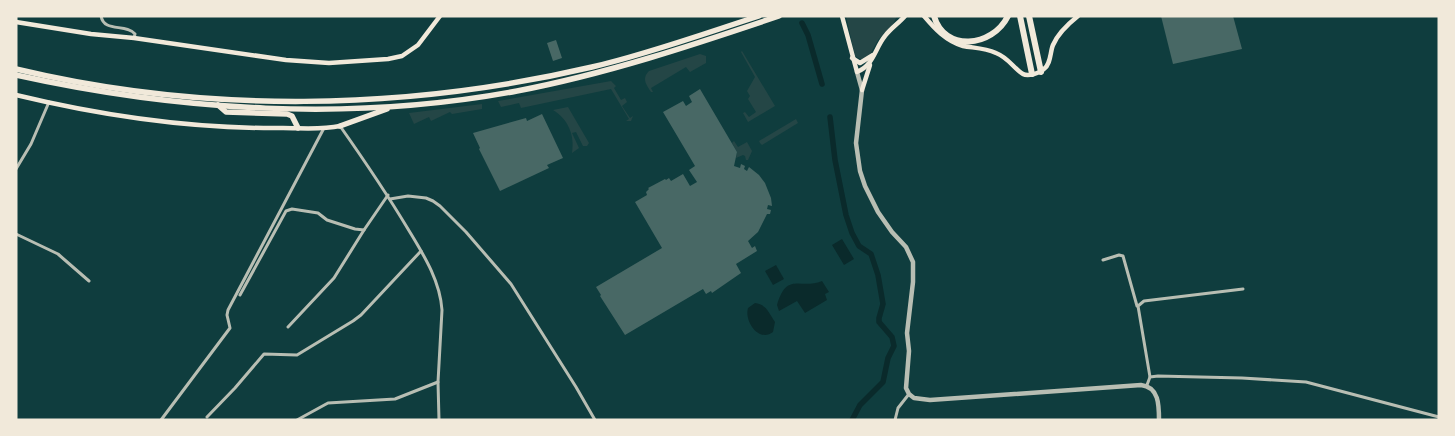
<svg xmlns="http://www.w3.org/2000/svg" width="1455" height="436" font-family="'DejaVu Sans',sans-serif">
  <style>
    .green { fill: #244646 }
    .water { fill: #0a2a2b }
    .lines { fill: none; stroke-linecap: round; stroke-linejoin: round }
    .canal { stroke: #0a2a2b; stroke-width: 5.5 }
    .building { fill: #486865 }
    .minor { stroke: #b8beb3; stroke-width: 3 }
    .tertiary { stroke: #b8beb3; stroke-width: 4.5 }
    .secondary { stroke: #f1e9da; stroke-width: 4.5 }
    .trunk { stroke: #f1e9da; stroke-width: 5.5 }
    .motorway { stroke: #f1e9da; stroke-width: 6 }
  </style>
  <rect width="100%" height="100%" fill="#0f3d3e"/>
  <!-- green -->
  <g class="green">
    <polygon points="846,16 897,16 893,24 878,40 869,56 862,60 855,56"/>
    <polygon points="742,51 775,106 748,122 743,113 745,112 749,117 756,112 748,99 750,96 747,91 755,77 741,52"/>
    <path d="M700,54L706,56V63L690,72L686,67L651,88L653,92H651C647,85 641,79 649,71Z"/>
    <polygon points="611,81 616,86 614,88 621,100 625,98 627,102 622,106 630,118 633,116 631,121 626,121 629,119 611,89 521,108 519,103 501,107 498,101"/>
    <polygon points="482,104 482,109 452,114 450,112 431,121 429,117 414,124 409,113"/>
    <path d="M568,107L589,143L587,146H583L576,132L572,133L579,148L572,153C575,135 568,119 553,110Z"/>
    <polygon points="796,119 798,123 762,145 760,143 759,141"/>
    <polygon points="734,141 738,147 747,142 752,151 748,160 746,160 745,156 743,155 736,158 737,152 732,143"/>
  </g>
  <!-- water -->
  <g class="water">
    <polygon points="842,239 854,259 844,265 832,245"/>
    <polygon points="776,265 784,279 773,285 765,271"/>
    <path d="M822,281L829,292L825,294L827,300L805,313L797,301L779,311L777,305C787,271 800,290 822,281Z"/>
    <path d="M755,303C766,304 769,313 775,322L773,332C759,343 744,321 748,308Z"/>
  </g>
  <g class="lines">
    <!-- canal -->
    <g class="canal">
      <polyline points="802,23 808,35 822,84"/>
      <polyline points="830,117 835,160 846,215 852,233 859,246 871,254 878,275 883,304 879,318 879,322 892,337 894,346 888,358 883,382 860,405 852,420"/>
    </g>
  </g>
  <!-- building -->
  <g class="building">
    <polygon points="1161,16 1233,16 1242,49 1173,64"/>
    <polygon points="556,40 562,58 553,61 547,43"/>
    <polygon points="700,89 737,152 734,166 740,168 741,164 745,166 744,169 747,171 749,167 759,175 765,183 771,198 772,206 768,205 767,209 771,210 770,214 767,214 758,232 748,241 752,248 755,246 757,251 736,264 741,273 712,293 711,291 706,294 703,289 625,335 600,296 601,295 596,287 662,248 635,202 647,195 646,192 649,189 648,188 665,179 666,180 669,178 671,181 683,174 690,186 697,182 689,170 695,166 663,112 683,101 686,106 692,102 689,96"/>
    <polygon points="542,114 563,158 547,165 549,168 500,191 479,149 480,148 473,133 526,118 527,121"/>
  </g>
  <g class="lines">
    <!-- minor -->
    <g class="minor">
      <path d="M101,16C104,33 126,23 135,34L134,38"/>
      <path d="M340,126C364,160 387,194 408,229C423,254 440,280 442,310L438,382L439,420"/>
      <polyline points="16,169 31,144 49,102"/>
      <polyline points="390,199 408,196 426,198 433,201 440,206 466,232 511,284 576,387 595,420"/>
      <polyline points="16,234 58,254 89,281"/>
      <polyline points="1103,260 1119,255 1123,256 1137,306"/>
      <polyline points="240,295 286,211 292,209 318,213 327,220 355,229 364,230 388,195"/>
      <polyline points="288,327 334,278 364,230"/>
      <polyline points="1150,377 1138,306 1144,301 1243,289"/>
      <polyline points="1147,385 1150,377 1158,376 1242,378 1306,382 1439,417"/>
      <polyline points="207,417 235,388 264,354 297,355 353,321 361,315 421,251"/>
      <polyline points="161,420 230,328 227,315 228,310 324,128"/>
      <polyline points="297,420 328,403 395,399 438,382"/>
      <polyline points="895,420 898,408 909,394"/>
    </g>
    <!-- tertiary -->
    <path class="tertiary" d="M857,72L862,90L856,143L860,171L865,186L878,212L892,232L906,247L913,262V282L907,333L909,351L906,388L909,394L914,398L930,400L1141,385C1159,387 1159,405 1159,420"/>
    <!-- secondary -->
    <g class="secondary">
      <path d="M842,16L857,72C874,65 875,48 885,36C891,28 899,23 905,16"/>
      <path d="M924,16C935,29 946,41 963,46C974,48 985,48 996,53C1009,58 1014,69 1023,74C1028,77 1040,73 1044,69C1051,64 1050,52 1053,45C1058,33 1068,24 1078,16"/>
      <polyline points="16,22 91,34 134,38 286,60 329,63 388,59 402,56 418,45 440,16"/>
      <polyline points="852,58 860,63 873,55"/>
      <polyline points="862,90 870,65"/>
      <path d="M16,95C103,116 194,129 283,128C302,128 321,130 340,126"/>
    </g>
    <!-- trunk -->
    <g class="trunk">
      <path d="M16,69C204,114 404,111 592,67C648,54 703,34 759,16"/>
      <path d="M16,75C179,111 352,122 517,91C606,74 693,45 779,16"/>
      <polyline points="218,105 226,112 287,114 292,116 298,128"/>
      <polyline points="340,126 387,109"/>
    </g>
    <!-- motorway -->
    <g class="motorway">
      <path d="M934,16C944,52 992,48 1008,16"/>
      <polyline points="1020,16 1032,74"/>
      <polyline points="1029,16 1041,72"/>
    </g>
  </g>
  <!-- border -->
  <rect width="1455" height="436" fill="none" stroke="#f1e9da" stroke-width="35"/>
</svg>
